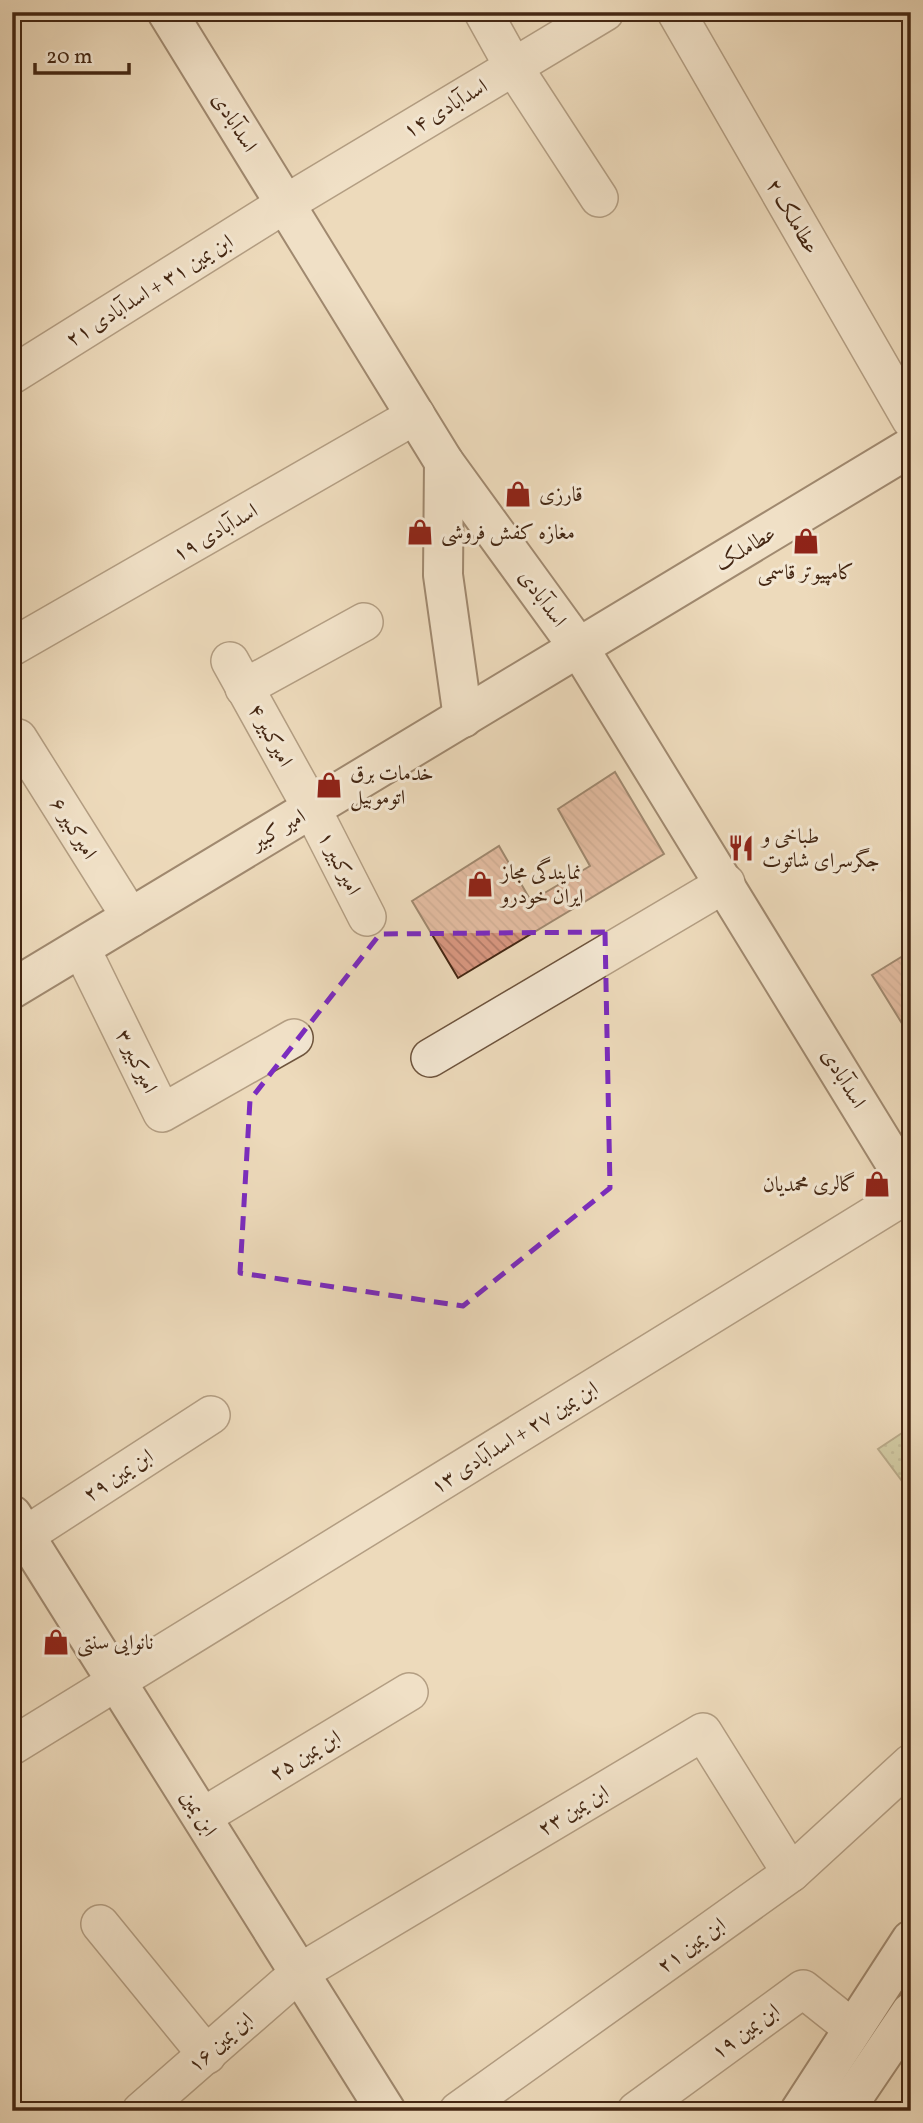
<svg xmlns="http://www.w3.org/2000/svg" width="923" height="2123" font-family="Vollkorn,Amiri,serif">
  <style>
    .grass { fill: url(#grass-dots); stroke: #7e7452; stroke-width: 2 }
    .building { fill: url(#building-back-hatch); stroke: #442713; stroke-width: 2 }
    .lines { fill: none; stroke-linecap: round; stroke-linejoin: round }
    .street-casing { stroke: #6e543d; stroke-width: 40 }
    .secondary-casing { stroke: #442713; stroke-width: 42 }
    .street { stroke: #f3e7d3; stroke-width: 37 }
    .secondary { stroke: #f3e7d3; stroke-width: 38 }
    .marked { fill: none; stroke: #7b2cbf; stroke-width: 5; stroke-dasharray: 14 9; stroke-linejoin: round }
    .labels { text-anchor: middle; stroke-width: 6; stroke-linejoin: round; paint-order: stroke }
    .street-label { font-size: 21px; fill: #442713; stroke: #f3e7d3 }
    .poi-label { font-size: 21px; fill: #442713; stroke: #f3e7d3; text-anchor: start }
  </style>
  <defs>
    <pattern id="grass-dots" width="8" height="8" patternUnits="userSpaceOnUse" patternTransform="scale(1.75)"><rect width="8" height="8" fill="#b8c090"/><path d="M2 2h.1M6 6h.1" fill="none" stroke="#979c74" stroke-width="1.8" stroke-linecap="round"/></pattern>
    <pattern id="building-back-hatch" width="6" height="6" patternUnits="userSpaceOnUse" patternTransform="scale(1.75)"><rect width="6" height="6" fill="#d89780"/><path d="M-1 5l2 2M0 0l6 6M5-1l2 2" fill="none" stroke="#b17b68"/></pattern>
  </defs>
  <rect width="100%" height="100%" fill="#eddabb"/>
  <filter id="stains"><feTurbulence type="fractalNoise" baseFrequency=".00286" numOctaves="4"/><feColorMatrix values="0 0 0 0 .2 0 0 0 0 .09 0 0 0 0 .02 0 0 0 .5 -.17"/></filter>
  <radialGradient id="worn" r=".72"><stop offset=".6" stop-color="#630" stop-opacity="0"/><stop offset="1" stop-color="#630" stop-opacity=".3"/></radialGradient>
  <!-- grass -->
  <polygon class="grass" points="911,1427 911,1493 878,1449"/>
  <!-- building -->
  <g class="building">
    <polygon points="615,772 664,854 458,978 412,901 499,846 531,901 590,866 558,809"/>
    <polygon points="911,886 911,906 902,891"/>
    <polygon points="911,951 911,1038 872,975"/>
  </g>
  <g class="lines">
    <!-- street casing -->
    <g class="street-casing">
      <g id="street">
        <polyline points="483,12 513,66 599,198"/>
        <polyline points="676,12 911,420"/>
        <polyline points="12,375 285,204 605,12"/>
        <polyline points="12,647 416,415"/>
        <polyline points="230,661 312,809 367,917"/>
        <polyline points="244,688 364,622"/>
        <polyline points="18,738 131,918"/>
        <polyline points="81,948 162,1113 294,1038"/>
        <polyline points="430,1058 726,883"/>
        <polyline points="12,1544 211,1415"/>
        <polyline points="12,1746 911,1192"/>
        <polyline points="202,1817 409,1692"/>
        <polyline points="100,1924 207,2055"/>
        <polyline points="141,2111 299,1973 703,1732 791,1873"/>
        <polyline points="458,2111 791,1873 911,1763"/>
        <polyline points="636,2111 803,1989 852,2028"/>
      </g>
    </g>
    <!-- secondary casing -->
    <g class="secondary-casing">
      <g id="secondary">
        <polyline points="167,12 444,462 579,648 911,1189"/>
        <polyline points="444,462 443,575 463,718"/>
        <polyline points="12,989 911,447"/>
        <polyline points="12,1515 386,2111"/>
        <polyline points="800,2111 911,1940"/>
        <polyline points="844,2111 911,2012"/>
      </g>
    </g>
    <!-- street -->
    <use href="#street" class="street"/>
    <!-- secondary -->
    <use href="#secondary" class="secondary"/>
  </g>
  <!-- marked area -->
  <path d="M0 0H923V2123H0ZM605,932L610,1188L463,1306L240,1273L250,1100L380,934Z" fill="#eddabb" fill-opacity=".55" fill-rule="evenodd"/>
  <path class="marked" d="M605,932L610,1188L463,1306L240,1273L250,1100L380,934Z"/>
  <!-- icons -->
  <defs>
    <g id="shop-bare" transform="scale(2.1)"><path d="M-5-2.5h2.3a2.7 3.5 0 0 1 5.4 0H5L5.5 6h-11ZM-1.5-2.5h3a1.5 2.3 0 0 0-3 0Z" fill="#8f2418" stroke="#f3e7d3" stroke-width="2.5" paint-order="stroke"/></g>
    <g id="restaurant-bare" transform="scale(2.1)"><path d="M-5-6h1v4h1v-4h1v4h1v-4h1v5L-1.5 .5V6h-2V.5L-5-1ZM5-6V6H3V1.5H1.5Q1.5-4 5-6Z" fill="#8f2418" stroke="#f3e7d3" stroke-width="2.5" paint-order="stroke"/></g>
  </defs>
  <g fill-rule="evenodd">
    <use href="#shop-bare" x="518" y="494"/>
    <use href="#shop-bare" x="420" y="532"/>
    <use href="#shop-bare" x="806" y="541"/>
    <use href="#shop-bare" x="329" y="785"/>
    <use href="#restaurant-bare" x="741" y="848"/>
    <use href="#shop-bare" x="480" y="884"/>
    <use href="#shop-bare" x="877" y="1184"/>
    <use href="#shop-bare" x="56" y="1642"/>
  </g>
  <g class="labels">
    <!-- street labels -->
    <g class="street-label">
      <text transform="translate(445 108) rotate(-31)" y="7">اسدآبادی ۱۴</text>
      <text transform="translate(235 122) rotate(58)" y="7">اسدآبادی</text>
      <text transform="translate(793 216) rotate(60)" y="7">عطاملک ۲</text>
      <text transform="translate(149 290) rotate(-32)" y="7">ابن یمین ۳۱ + اسدآبادی ۲۱</text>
      <text transform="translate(215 532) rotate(-30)" y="7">اسدآبادی ۱۹</text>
      <text transform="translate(745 548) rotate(-31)" y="7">عطاملک</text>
      <text transform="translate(543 598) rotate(54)" y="7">اسدآبادی</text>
      <text transform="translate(271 735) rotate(61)" y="7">امیرکبیر ۴</text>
      <text transform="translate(74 828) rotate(58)" y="7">امیرکبیر ۶</text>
      <text transform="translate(278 829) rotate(-31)" y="7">امیر کبیر</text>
      <text transform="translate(340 863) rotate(63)" y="7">امیرکبیر ۱</text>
      <text transform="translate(137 1061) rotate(64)" y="7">امیرکبیر ۳</text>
      <text transform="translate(844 1078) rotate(59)" y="7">اسدآبادی</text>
      <text transform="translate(514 1437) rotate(-32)" y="7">ابن یمین ۲۷ + اسدآبادی ۱۳</text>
      <text transform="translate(118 1475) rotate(-33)" y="7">ابن یمین ۲۹</text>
      <text transform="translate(305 1755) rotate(-31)" y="7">ابن یمین ۲۵</text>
      <text transform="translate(573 1810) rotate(-31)" y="7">ابن یمین ۲۳</text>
      <text transform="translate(199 1813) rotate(58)" y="7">ابن یمین</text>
      <text transform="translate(691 1945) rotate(-36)" y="7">ابن یمین ۲۱</text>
      <text transform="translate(745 2031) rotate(-36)" y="7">ابن یمین ۱۹</text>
      <text transform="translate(220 2042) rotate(-41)" y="7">ابن یمین ۱۶</text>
    </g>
    <!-- poi labels -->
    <g class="poi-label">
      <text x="539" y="501">قارزی</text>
      <text x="441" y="539">مغازه کفش فروشی</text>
      <text x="806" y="579" text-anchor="middle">کامپیوتر قاسمی</text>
      <text x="350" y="780">خدمات برق<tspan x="350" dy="24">اتوموبیل</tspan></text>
      <text x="762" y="843">طباخی و<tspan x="762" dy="24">جگرسرای شاتوت</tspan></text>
      <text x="501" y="879">نمایندگی مجاز<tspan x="501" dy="24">ایران خودرو</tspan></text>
      <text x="856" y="1191" text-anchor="end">گالری محمدیان</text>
      <text x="77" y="1649">نانوایی سنتی</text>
    </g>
  </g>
  <!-- margin -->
  <rect width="923" height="2123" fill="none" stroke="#eddabb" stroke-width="42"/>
  <rect x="14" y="14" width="895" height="2095" fill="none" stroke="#442713" stroke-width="3.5"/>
  <rect x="21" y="21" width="881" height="2081" fill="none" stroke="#442713" stroke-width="2"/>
  <!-- scale -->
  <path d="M35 63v10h94v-10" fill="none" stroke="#442713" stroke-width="3.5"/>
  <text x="46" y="63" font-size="21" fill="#442713" stroke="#f3e7d3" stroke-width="5" paint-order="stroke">20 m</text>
  <rect width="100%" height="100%" filter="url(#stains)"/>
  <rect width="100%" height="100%" fill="url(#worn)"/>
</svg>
